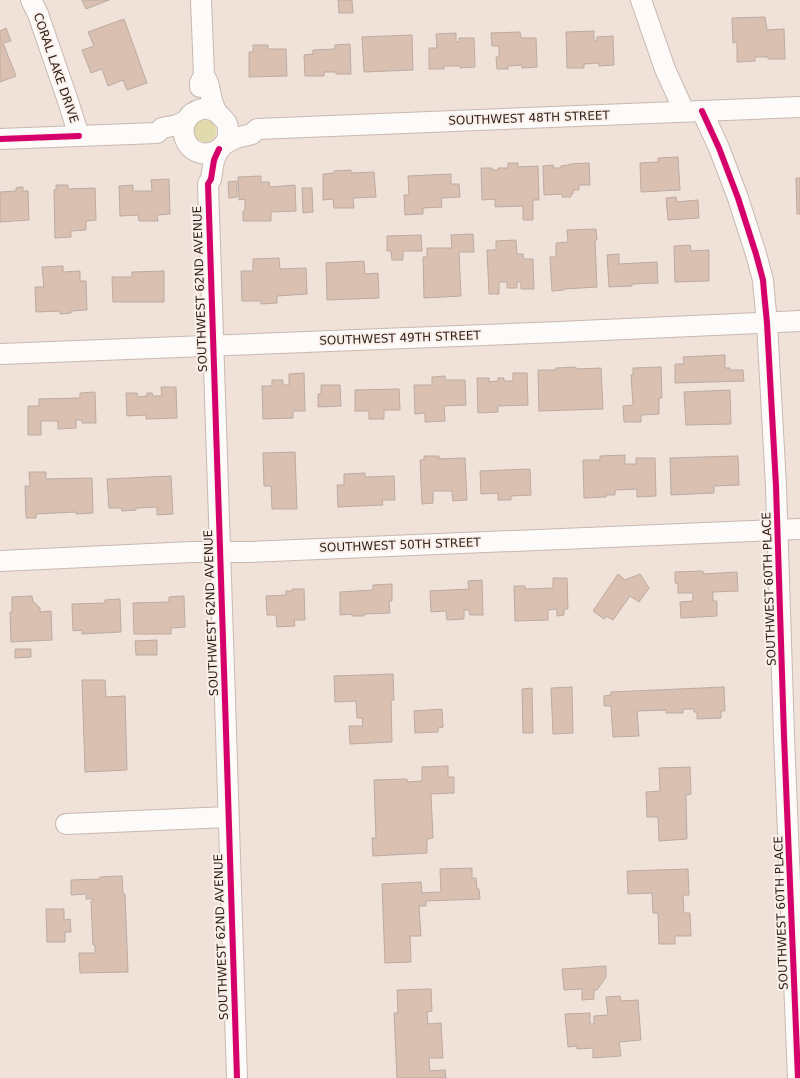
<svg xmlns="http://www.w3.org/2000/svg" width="800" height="1078" font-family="'DejaVu Sans',sans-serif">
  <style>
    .grass { fill: #e0daac }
    .building { fill: #dac0b0; stroke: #bbaba3 }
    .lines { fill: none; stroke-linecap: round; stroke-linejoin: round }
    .minor-casing { stroke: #c8b9b0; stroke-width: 22 }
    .minor { stroke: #fdfbf9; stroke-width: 20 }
    .cycleway-casing { stroke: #faf0eb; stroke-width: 8 }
    .cycleway { stroke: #d6006c; stroke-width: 6 }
    .labels { text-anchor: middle; stroke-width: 4; stroke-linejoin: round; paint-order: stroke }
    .street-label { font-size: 12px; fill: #311f16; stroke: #faf0eb }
  </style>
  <rect width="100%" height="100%" fill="#f1e2d9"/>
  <!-- grass -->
  <circle class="grass" cx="205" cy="131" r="11"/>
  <!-- building -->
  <g class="building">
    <polygon points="82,0 109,0 86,9"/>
    <polygon points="338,0 352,0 353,13 339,13"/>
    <polygon points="765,17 767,30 784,29 785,59 768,59 768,57 755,57 755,61 737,62 737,42 733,43 732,18"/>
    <polygon points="124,19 147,83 127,90 123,80 108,86 102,69 91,73 82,50 94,46 88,32"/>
    <polygon points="6,28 11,41 3,43 16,76 0,82 0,31"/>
    <polygon points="594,31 594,41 597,41 597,37 613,36 614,65 599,66 599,63 584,64 584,68 567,68 566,32"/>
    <polygon points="520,32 521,38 536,38 537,67 522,68 522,65 508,66 508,69 497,69 496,57 499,57 499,46 492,46 491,33"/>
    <polygon points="456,33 456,42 459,42 459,38 474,38 475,67 460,68 460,66 444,66 444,69 429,69 429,48 437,48 436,34"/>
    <polygon points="412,35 413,70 364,72 362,37"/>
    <polygon points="350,44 351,74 336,74 336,72 324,72 324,76 305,76 304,55 313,54 313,50 335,49 335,45"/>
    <polygon points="253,45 268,45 268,49 286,49 287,76 249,77 249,52 253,52"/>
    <polygon points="678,157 680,190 641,192 640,163 658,162 658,158"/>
    <polygon points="508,163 518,163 518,167 538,166 539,200 533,200 533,220 523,220 523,206 495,207 495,199 482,200 481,168 492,168 492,170 498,170 498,168 508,168"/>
    <polygon points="589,163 590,185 579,185 579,190 573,190 573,194 571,194 571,197 562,197 562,194 544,195 543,166 553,165 554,168 561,168 561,166 569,165 569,164"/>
    <polygon points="351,170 351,173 374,172 376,197 353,198 354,208 334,208 333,199 323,200 323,174 334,173 334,171"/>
    <polygon points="451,174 451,184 459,184 460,197 441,198 442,207 423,208 423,214 405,215 404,195 409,195 408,176"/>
    <polygon points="261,176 261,182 269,182 270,187 295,185 296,211 271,212 271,221 243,221 243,211 245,211 245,199 239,200 238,177"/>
    <polygon points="796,178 800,178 800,214 797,214"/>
    <polygon points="169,179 170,214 157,215 158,221 139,221 138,215 120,216 119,186 133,185 133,191 152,191 151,180"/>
    <polygon points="237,181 237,197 229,198 228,182"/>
    <polygon points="56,185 68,185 68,189 95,188 96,220 86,221 86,230 71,231 71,237 55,238 54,190 56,190"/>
    <polygon points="20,187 23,187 23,191 28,191 29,220 0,222 0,192 16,191 16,188"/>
    <polygon points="302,188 312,188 313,212 303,213"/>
    <polygon points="676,197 677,202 698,200 699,218 668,220 666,198"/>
    <polygon points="596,229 597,240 595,240 597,287 564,289 564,290 552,291 550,257 556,257 556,243 568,242 567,230"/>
    <polygon points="473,234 474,252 459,252 461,296 424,298 423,257 427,257 427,248 452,248 451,235"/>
    <polygon points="421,235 422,251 403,251 403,260 392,260 391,251 387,251 387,236"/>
    <polygon points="516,240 517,254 523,254 524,259 533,259 534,289 521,289 521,282 517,282 517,288 507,288 507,282 499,282 499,294 489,294 487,250 496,250 496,241"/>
    <polygon points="690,245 691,251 709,250 709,281 675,282 674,246"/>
    <polygon points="619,254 619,264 657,262 658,283 632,284 632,286 609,287 607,255"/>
    <polygon points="279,258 280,269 306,268 307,294 277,296 277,303 261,304 261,301 242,301 241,271 253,271 253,259"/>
    <polygon points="364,261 365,274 378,273 379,298 327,300 326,263"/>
    <polygon points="63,266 63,272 80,271 80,281 86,281 87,310 71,311 71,313 60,314 60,311 36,312 35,287 44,287 42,267"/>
    <polygon points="164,271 164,302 113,302 112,277 132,277 132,272"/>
    <polygon points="725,355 725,368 730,368 730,370 743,370 744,381 675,383 675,364 684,364 683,357"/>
    <polygon points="576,367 576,369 601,368 603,409 539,411 538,370 556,370 556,368"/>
    <polygon points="661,367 662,398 659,398 659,414 641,415 641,422 624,422 623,406 633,405 631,375 633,375 633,368"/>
    <polygon points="304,373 305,411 293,411 293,418 263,419 262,386 272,386 272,380 283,380 283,385 289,385 289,374"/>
    <polygon points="513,373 527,373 528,405 498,406 498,412 478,413 477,378 489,378 489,382 498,381 498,378 504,378 504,381 513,381"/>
    <polygon points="445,376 445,380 465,380 466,405 444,406 445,421 425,422 425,413 415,414 414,385 432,385 432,377"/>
    <polygon points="321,385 340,385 341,406 318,407 318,394 321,394"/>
    <polygon points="161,387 176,387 177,418 146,419 146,415 127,416 126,393 137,393 138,397 147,396 147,393 152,393 153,396 162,396"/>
    <polygon points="399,389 400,410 384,410 384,419 369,419 369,411 355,411 355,390"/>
    <polygon points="730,390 731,424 686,425 684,392"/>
    <polygon points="95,392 96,423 82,423 82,420 76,420 76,428 58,429 58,421 41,421 41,435 28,435 28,406 39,406 39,399 80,398 80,393"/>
    <polygon points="295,452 297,509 272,509 271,486 264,486 263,453"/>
    <polygon points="625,455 625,464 636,464 636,458 655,458 656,496 637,497 637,489 615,490 615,495 606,495 606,497 584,498 583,460 600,460 600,456"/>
    <polygon points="424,456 439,456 439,459 465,458 467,500 453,501 452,491 433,491 433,503 422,504 420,460 424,460"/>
    <polygon points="738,456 739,485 714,486 714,493 671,495 670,458"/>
    <polygon points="530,469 531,495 511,496 511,500 498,500 498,493 481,494 480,471"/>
    <polygon points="29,472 46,472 46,479 92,478 93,513 76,514 76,512 36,514 36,518 26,518 25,486 30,486"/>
    <polygon points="365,473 365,477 394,476 395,500 382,500 383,505 338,507 337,485 344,485 344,474"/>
    <polygon points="171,476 173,514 157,515 157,507 136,508 136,510 122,511 121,508 109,508 107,479"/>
    <polygon points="703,571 703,574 737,572 738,591 713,592 713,601 717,601 717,616 681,618 680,602 693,601 693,593 678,593 678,583 675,583 675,572"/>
    <polygon points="618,574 625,580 640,574 649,588 639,602 630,596 613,620 606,616 604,619 593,611"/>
    <polygon points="553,578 567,578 568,609 564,609 564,615 557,616 557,609 548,610 548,620 515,621 514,586 525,586 525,589 553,588"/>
    <polygon points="482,580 483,615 470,615 469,610 464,610 464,619 447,620 446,611 431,612 430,591 469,589 468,581"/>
    <polygon points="392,584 392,601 389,601 390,613 364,614 364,616 352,616 352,614 340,615 340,592 373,590 373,585"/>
    <polygon points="292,589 304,589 305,620 294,620 295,626 277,627 276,615 267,615 266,596 286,595 286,591 292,591"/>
    <polygon points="32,596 33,602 35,603 40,608 40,612 51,611 52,640 11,642 10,612 12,612 12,597"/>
    <polygon points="184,596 185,627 171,628 171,634 134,634 133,603 169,602 169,597"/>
    <polygon points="120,599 121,632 82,634 82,630 73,631 72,604 105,603 105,600"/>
    <polygon points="157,640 157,655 136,655 135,641"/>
    <polygon points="15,649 31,649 31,657 15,658"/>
    <polygon points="393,674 394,700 391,700 392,742 350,744 349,726 363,726 362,718 357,718 356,701 335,702 334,676"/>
    <polygon points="82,680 105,680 106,697 125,696 127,770 85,772"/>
    <polygon points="572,687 573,733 553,734 551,688"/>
    <polygon points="724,687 725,711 721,711 721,718 697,719 697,712 694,712 694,709 683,709 683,713 666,713 666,710 637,711 639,736 613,737 611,706 604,706 604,696 611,695 611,692"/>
    <polygon points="532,688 533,733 523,733 522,689"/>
    <polygon points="442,709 443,727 438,728 438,732 415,733 414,711"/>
    <polygon points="448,766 448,777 454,777 454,793 431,794 433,838 427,839 427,853 373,856 372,838 376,838 374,780 407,779 407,782 422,781 422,767"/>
    <polygon points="690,767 691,794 686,795 687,839 659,841 658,817 647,817 646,792 660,791 659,768"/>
    <polygon points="472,868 472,878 476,878 477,889 479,889 480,899 426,901 426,906 419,906 421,936 410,936 411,962 385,963 382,884 421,882 422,893 441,892 440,869"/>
    <polygon points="688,869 689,895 683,895 684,913 690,913 691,936 675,936 675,944 659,944 658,913 653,913 652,893 628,894 627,871"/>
    <polygon points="122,876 123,894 125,894 128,972 80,973 79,953 95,953 95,945 93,945 91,901 94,901 94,899 86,899 86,894 71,895 71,880 100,879 100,877"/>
    <polygon points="46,909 64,909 64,920 70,919 71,932 65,932 65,942 47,942"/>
    <polygon points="606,966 606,977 597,990 594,990 594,999 582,1000 582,989 564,990 562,969"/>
    <polygon points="431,989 432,1011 427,1012 428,1024 441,1023 443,1058 429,1058 430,1071 445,1070 446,1078 397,1078 394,1013 398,1013 397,990"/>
    <polygon points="620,996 621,1001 638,1000 641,1040 619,1042 621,1056 593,1058 593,1048 577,1049 577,1046 568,1047 565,1014 590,1013 590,1024 594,1024 594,1016 608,1015 606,997"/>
  </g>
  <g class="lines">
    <!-- minor casing -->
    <g class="minor-casing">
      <g id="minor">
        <polyline points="31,0 38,14 68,101 79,136"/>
        <polyline points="641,0 665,69 684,111"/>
        <path d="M204,75C205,78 207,80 208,83C211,92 211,104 217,112C222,119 228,120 228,130C230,155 194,163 185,139C180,126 188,112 202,109C208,108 212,110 217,112"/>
        <polyline points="200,87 200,83 204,75 201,0"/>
        <polyline points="702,111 719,148 738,198 756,254 763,280 764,292 767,323 776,486 784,736 798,1078"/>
        <polyline points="0,139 157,133 162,128 177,125 186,121"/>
        <polyline points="224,144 236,138 252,134 257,129 800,107"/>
        <path d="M219,149L214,160L211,179L208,184C219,482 227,780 237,1078"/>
        <polyline points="0,354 559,332 800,321"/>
        <polyline points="0,561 192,552 249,552 800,529"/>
        <polyline points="66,824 228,817"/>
      </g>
    </g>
    <!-- minor -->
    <use href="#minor" class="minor"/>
    <!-- cycleway casing -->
    <g class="cycleway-casing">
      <g id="cycleway">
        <polyline points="702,111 719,148 738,198 756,254 763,280 764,292 767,323 776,486 784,736 798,1078"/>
        <polyline points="0,139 79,136"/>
        <path d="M219,149L214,160L211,179L208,184C219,482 227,780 237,1078"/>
      </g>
    </g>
    <!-- cycleway -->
    <use href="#cycleway" class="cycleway"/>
  </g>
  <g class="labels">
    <!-- street labels -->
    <g class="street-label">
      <text transform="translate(56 68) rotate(71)" y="4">CORAL LAKE DRIVE</text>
      <text transform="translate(529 118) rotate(-2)" y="4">SOUTHWEST 48TH STREET</text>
      <text transform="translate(200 289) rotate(-92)" y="4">SOUTHWEST 62ND AVENUE</text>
      <text transform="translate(400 338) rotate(-2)" y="4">SOUTHWEST 49TH STREET</text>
      <text transform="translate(400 545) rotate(-2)" y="4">SOUTHWEST 50TH STREET</text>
      <text transform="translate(769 589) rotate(-92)" y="4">SOUTHWEST 60TH PLACE</text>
      <text transform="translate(211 613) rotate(-92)" y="4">SOUTHWEST 62ND AVENUE</text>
      <text transform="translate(781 913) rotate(-92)" y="4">SOUTHWEST 60TH PLACE</text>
      <text transform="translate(221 937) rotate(-92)" y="4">SOUTHWEST 62ND AVENUE</text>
    </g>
  </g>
</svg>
